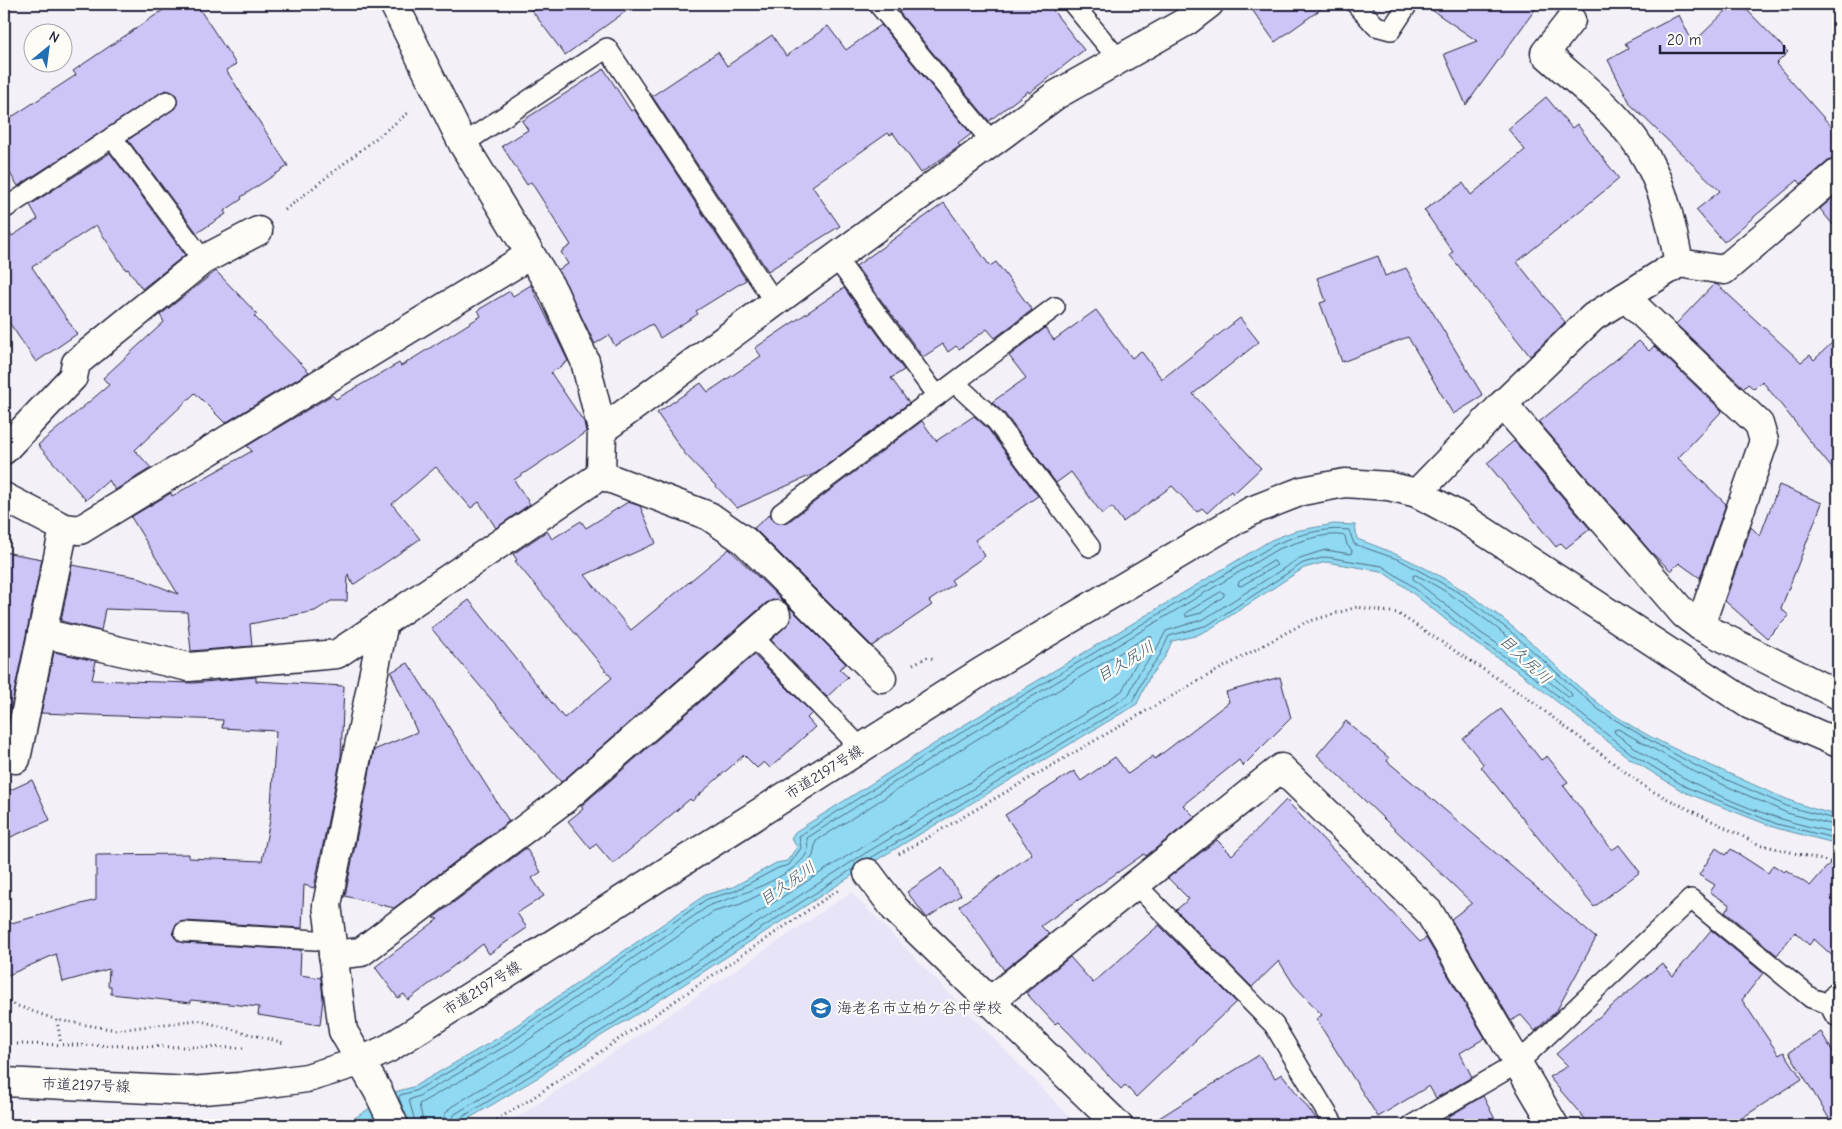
<svg xmlns="http://www.w3.org/2000/svg" width="1842" height="1129" font-family="'Comic Neue','Klee One',sans-serif">
  <style>
    .built { fill: #e8e4f7 }
    .water { fill: #90d9f2; stroke: #6490a9 }
    .lines { fill: none; stroke-linecap: round; stroke-linejoin: round }
    .shore { stroke: #4e6b84; stroke-width: 1 }
    .building { fill: #cdc4f7; stroke: #22223b }
    .service-casing { stroke: #22223b; stroke-width: 22 }
    .minor-casing { stroke: #22223b; stroke-width: 31 }
    .tertiary-casing { stroke: #22223b; stroke-width: 31 }
    .path { stroke: #22223b; stroke-width: 3; stroke-dasharray: 1 4; stroke-linecap: butt }
    .service { stroke: #fdfcf7; stroke-width: 19 }
    .minor { stroke: #fdfcf7; stroke-width: 28 }
    .tertiary { stroke: #fdfcf7; stroke-width: 28 }
    .labels { text-anchor: middle; stroke-width: 4.5; stroke-linejoin: round; paint-order: stroke }
    .street-label { font-size: 15px; fill: #22223b; stroke: #fdfcf7 }
    .poi-label { font-size: 15px; fill: #22223b; stroke: #fdfcf7; text-anchor: start }
    .water-label { font-size: 16px; font-style: italic; fill: #435972; stroke: #fdfcf7 }
  </style>
  <rect width="100%" height="100%" fill="#f3f1f7"/>
  <filter id="ink" filterUnits="userSpaceOnUse"><feTurbulence type="fractalNoise" baseFrequency=".02" numOctaves="2"/><feDisplacementMap in="SourceGraphic" scale="10" xChannelSelector="R" yChannelSelector="G"/><feConvolveMatrix kernelMatrix="1 2 1 2 8 2 1 2 1" color-interpolation-filters="sRGB"/></filter>
  <g filter="url(#ink)">
    <!-- built -->
    <polygon class="built" points="851,892 1078,1125 506,1125"/>
    <!-- water -->
    <g class="water">
      <path d="M1334,524L1355,525L1357,539C1419,561 1463,586 1514,628C1544,653 1571,682 1602,706C1641,736 1694,758 1739,778C1772,793 1803,808 1838,815V844L1776,828L1684,792L1629,758L1519,672L1475,643L1405,587L1381,571L1326,562L1304,568L1210,629L1195,636L1172,641L1165,657L1150,676L1137,704L870,864L652,1005L558,1062L542,1075L458,1125H406L391,1093L413,1087L498,1038L705,895L733,887L776,863L787,861L797,847L791,838L795,832L964,725L1271,540L1295,531Z"/>
      <polygon points="370,1108 378,1125 344,1125"/>
    </g>
    <g class="lines">
      <!-- shore -->
      <g class="shore">
        <polygon points="1274,561 1277,565 1241,586 1238,585 1239,582"/>
        <path d="M1416,575C1474,604 1524,650 1571,693L1572,697H1568L1526,663L1481,633L1413,579V576Z"/>
        <polygon points="1221,592 1224,593 1224,596 1201,613 1186,617 1186,613"/>
        <path d="M1838,826L1787,813L1695,772L1618,729L1614,730L1615,733C1680,783 1758,818 1838,833"/>
        <polyline points="869,859 1133,701 1146,674 1160,655 1169,636 1208,625 1303,563 1326,557 1382,566 1408,583 1478,639 1522,668 1632,754 1686,787 1777,824 1838,839"/>
        <path d="M410,1125L399,1098L400,1095L415,1091L501,1042L707,899L735,891L778,868L789,865L801,848L799,836L967,729L1274,545C1297,535 1324,527 1349,530L1354,544L1400,560L1463,595L1510,631L1599,710L1644,737L1698,767L1789,807L1838,820"/>
        <path d="M416,1125L409,1100L419,1096L504,1047L710,905C736,897 794,877 807,853C809,847 807,843 807,838L970,734L1276,550C1294,543 1327,531 1345,536L1347,545L1352,550L1351,554L1325,550L1300,558L1204,619L1166,631L1155,652L1140,671L1128,696L864,854L646,995L552,1052L535,1066L455,1114L451,1119L450,1125"/>
        <path d="M424,1125L419,1104L508,1054L713,912L741,904L797,876L813,856L816,841L974,741L1148,636L1152,637L1148,648L1134,667L1122,691C1035,745 946,795 860,848C723,933 589,1024 451,1107L445,1114L442,1125"/>
        <path d="M456,1125L459,1119C592,1039 723,953 854,868"/>
      </g>
    </g>
    <!-- building -->
    <g class="building">
      <polygon points="172,4 196,4 236,64 226,70 288,166 241,197 242,199 224,211 226,214 197,233 128,140 177,106 176,94 166,90 18,186 4,164 4,122 76,75 73,71"/>
      <polygon points="527,4 636,4 565,55"/>
      <polygon points="910,4 1048,4 1084,50 1029,93 1028,91 989,121 899,12"/>
      <polygon points="1248,4 1328,4 1275,42"/>
      <polygon points="1423,4 1539,4 1466,105 1444,54 1477,41"/>
      <polygon points="1733,4 1741,4 1788,52 1776,64 1838,134 1838,158 1828,161 1801,184 1798,180 1724,242 1696,210 1720,191 1631,105 1608,60 1628,49 1625,43 1679,15 1693,43"/>
      <polygon points="881,25 971,134 958,144 960,146 921,173 893,133 890,135 888,133 812,186 840,226 768,271 652,96 718,52 727,66 772,35 786,56 828,26 846,50"/>
      <polygon points="604,69 631,111 634,109 746,280 696,311 698,314 660,338 652,324 615,346 609,335 595,344 558,270 568,264 561,252 571,245 531,182 527,185 502,146 528,130 522,121"/>
      <polygon points="1546,97 1572,128 1577,124 1619,179 1517,262 1565,322 1530,356 1449,254 1453,252 1424,210 1463,183 1471,195 1525,150 1508,129"/>
      <polygon points="110,153 185,255 142,289 128,269 126,270 96,225 32,267 77,334 36,362 4,315 4,225 12,236 38,219 30,205"/>
      <polygon points="1838,193 1838,231 1820,209"/>
      <polygon points="944,203 990,266 996,262 1032,310 995,338 987,329 959,349 956,346 948,352 943,344 923,357 856,266"/>
      <polygon points="1378,256 1385,276 1406,268 1483,396 1453,414 1408,337 1342,362 1320,303 1326,301 1317,278"/>
      <polygon points="216,271 257,314 254,316 309,372 225,423 195,393 135,450 151,468 115,490 109,480 86,500 38,445 109,385 103,378 164,322 160,315"/>
      <polygon points="1714,284 1718,285 1801,362 1810,355 1814,360 1838,337 1838,476 1762,381 1754,389 1748,384 1744,388 1676,324"/>
      <polygon points="531,285 568,361 551,373 584,422 586,432 514,480 530,504 496,528 479,502 471,508 436,467 392,504 420,539 353,585 348,574 347,601 331,601 315,611 250,624 252,646 191,651 187,612 105,609 101,631 61,621 72,565 136,577 178,594 131,517 171,493 172,496 252,451 247,446 332,395 336,399 399,363 401,366 481,316 478,310 510,291 513,296"/>
      <polygon points="844,288 904,370 891,378 909,403 816,473 737,508 685,454 657,413 701,383 708,392 761,356 755,348"/>
      <polygon points="1096,310 1132,358 1141,351 1162,379 1240,318 1259,342 1193,394 1261,468 1233,494 1231,491 1207,513 1202,508 1197,512 1172,486 1123,522 1112,507 1102,514 1071,472 1056,483 1005,414 992,402 1026,378 1009,356 1045,328 1054,340"/>
      <polygon points="1639,341 1649,351 1654,346 1722,411 1678,458 1726,504 1700,578 1679,563 1671,571 1650,551 1539,422"/>
      <polygon points="974,416 988,429 1038,496 975,540 985,556 951,580 954,584 929,601 932,605 872,646 754,528 770,514 777,523 788,522 922,421 936,441"/>
      <polygon points="1514,441 1590,529 1566,548 1561,543 1556,547 1487,463"/>
      <polygon points="1779,485 1822,503 1781,608 1789,616 1767,638 1725,601 1751,527 1760,536"/>
      <polygon points="628,502 640,506 656,543 585,575 631,630 729,549 784,602 773,600 766,603 561,782 431,628 469,600 564,718 612,678 515,561 517,560 513,554 547,531 552,539 581,521 586,528"/>
      <polygon points="4,552 42,559 10,712 4,712"/>
      <polygon points="789,607 846,664 839,669 848,677 827,697 771,640 791,621"/>
      <polygon points="54,652 96,661 92,680 194,683 256,677 256,681 344,686 341,757 314,888 304,885 302,928 185,921 179,922 173,931 174,937 183,943 301,950 300,975 321,978 323,999 320,1025 258,1015 259,1007 191,1000 191,1003 111,994 111,986 108,986 109,969 63,982 56,954 4,977 4,925 96,900 96,855 189,854 189,858 262,861 270,820 276,731 222,728 223,720 41,713"/>
      <polygon points="754,655 812,713 807,718 815,727 770,768 764,762 757,768 744,755 692,801 690,799 613,864 596,844 591,849 568,821 583,809 581,806"/>
      <polygon points="408,663 509,821 394,908 345,896 374,750 417,732 391,672"/>
      <polygon points="1280,677 1291,718 1243,766 1239,760 1183,805 1195,817 1146,856 1144,854 1041,926 1049,934 1004,970 959,906 1032,854 1005,815 1074,771 1081,781 1115,757 1128,774 1153,756 1155,759 1229,702 1226,692"/>
      <polygon points="1501,709 1541,760 1547,756 1568,782 1563,785 1612,850 1619,845 1640,872 1594,907 1481,767 1484,765 1463,739"/>
      <polygon points="1346,721 1389,758 1387,761 1596,938 1557,1010 1535,1031 1521,1015 1511,1021 1451,919 1472,903 1317,755"/>
      <polygon points="32,780 50,820 4,840 4,793"/>
      <polygon points="1286,800 1420,942 1426,938 1485,1038 1460,1053 1472,1077 1436,1098 1429,1086 1378,1117 1316,1019 1322,1015 1294,985 1279,961 1252,987 1176,910 1189,899 1168,878 1217,840 1232,855"/>
      <polygon points="526,848 541,872 532,878 544,896 517,913 527,928 489,954 483,944 408,1000 404,994 398,998 375,967 438,919 433,918"/>
      <polygon points="1716,848 1726,855 1731,849 1768,873 1773,865 1784,872 1786,870 1810,886 1838,854 1838,961 1814,939 1809,945 1795,932 1777,955 1725,912 1730,905 1710,892 1715,885 1699,875"/>
      <polygon points="942,868 961,895 927,918 907,892"/>
      <polygon points="1159,925 1236,1002 1136,1097 1125,1085 1121,1089 1071,1035 1058,1022 1055,1024 1026,993 1070,957 1093,983"/>
      <polygon points="1711,930 1763,973 1742,1000 1779,1055 1784,1052 1802,1079 1731,1125 1590,1125 1549,1077 1568,1066 1556,1054 1662,963 1673,976"/>
      <polygon points="1821,1032 1838,1060 1838,1125 1833,1125 1789,1052"/>
      <polygon points="1259,1055 1275,1078 1282,1074 1321,1125 1148,1125"/>
      <polygon points="1483,1096 1498,1125 1453,1125 1448,1117"/>
    </g>
    <g class="lines">
      <!-- service casing -->
      <g class="service-casing">
        <g id="service">
          <polyline points="878,4 991,141"/>
          <polyline points="1073,4 1119,60"/>
          <polyline points="1356,4 1376,26 1391,30 1408,4"/>
          <polyline points="112,137 203,260"/>
          <polyline points="463,144 607,48 775,303"/>
          <polyline points="4,209 167,101"/>
          <polyline points="836,258 937,396"/>
          <polyline points="955,383 996,421 1090,547"/>
          <polyline points="781,513 1055,307"/>
          <polyline points="752,636 861,748"/>
          <polyline points="1135,884 1274,1025 1334,1125"/>
          <polyline points="184,932 332,941"/>
          <polyline points="1412,1125 1518,1063 1691,899 1811,998 1835,1006"/>
        </g>
      </g>
      <!-- minor casing -->
      <g class="minor-casing">
        <g id="minor">
          <polyline points="394,4 463,144 553,291 585,361 602,430 601,475"/>
          <path d="M1571,20L1545,53C1581,86 1625,117 1648,161C1665,192 1672,228 1679,263"/>
          <polyline points="1625,297 1759,424 1764,441 1700,626"/>
          <polyline points="1503,404 1684,614 1700,626 1838,695"/>
          <polyline points="602,430 1056,95 1187,21 1209,4"/>
          <polyline points="4,450 73,377 76,363 203,260 258,231"/>
          <polyline points="601,475 709,516 745,541 882,678"/>
          <polyline points="1417,493 1503,404 1593,317 1679,263 1724,270 1838,173"/>
          <polyline points="4,497 64,528"/>
          <polyline points="384,622 327,905 343,1031 378,1091 394,1125"/>
          <polyline points="42,633 189,667 337,654 601,475"/>
          <polyline points="16,759 64,528 80,530 530,255"/>
          <polyline points="868,873 895,909 1118,1125"/>
          <polyline points="333,955 361,952 566,798 776,615"/>
          <polyline points="1838,997 1835,1006 1838,1012"/>
          <polyline points="989,1002 1281,768 1429,912 1554,1125"/>
        </g>
      </g>
      <!-- tertiary casing -->
      <g class="tertiary-casing">
        <polyline id="tertiary" points="4,1082 191,1091 239,1087 307,1078 359,1062 389,1048 981,672 1251,511 1302,491 1345,483 1388,486 1417,493 1465,519 1750,705 1838,743"/>
      </g>
      <!-- path -->
      <g class="path">
        <polyline points="285,210 408,113"/>
        <polyline points="913,664 928,657 935,659"/>
        <polyline points="899,854 1191,685 1304,623 1357,607 1397,613 1527,698 1648,789 1758,844 1838,864"/>
        <polyline points="4,1001 57,1020 117,1030 197,1020 284,1043"/>
        <polyline points="57,1020 61,1044"/>
        <polyline points="17,1044 243,1048"/>
        <polyline points="488,1125 531,1099 838,890"/>
      </g>
      <!-- service -->
      <use href="#service" class="service"/>
      <!-- minor -->
      <use href="#minor" class="minor"/>
      <!-- tertiary -->
      <use href="#tertiary" class="tertiary"/>
    </g>
  </g>
  <!-- icons -->
  <defs>
    <g id="school-disc" transform="scale(1.125)"><circle r="9.5" fill="#1f6fb2" stroke="#fdfcf7"/><path d="M0-5L7-2L0 1L-7-2ZM-4 1L0 2.5L4 1V4Q0 6-4 4Z" fill="#fff"/></g>
  </defs>
  <g fill-rule="evenodd">
    <use href="#school-disc" x="821" y="1008"/>
  </g>
  <g class="labels">
    <!-- street labels -->
    <g class="street-label">
      <text transform="translate(824 772) rotate(-32)" y="5">市道2197号線</text>
      <text transform="translate(482 988) rotate(-32)" y="5">市道2197号線</text>
      <text transform="translate(86 1085) rotate(2)" y="5">市道2197号線</text>
    </g>
    <!-- poi labels -->
    <g class="poi-label">
      <text x="837" y="1013">海老名市立柏ケ谷中学校</text>
    </g>
    <!-- water labels -->
    <g class="water-label">
      <text transform="translate(1526 659) rotate(43)" y="6">目久尻川</text>
      <text transform="translate(1125 661) rotate(-31)" y="6">目久尻川</text>
      <text transform="translate(787 883) rotate(-35)" y="6">目久尻川</text>
    </g>
  </g>
  <!-- margin -->
  <rect width="1842" height="1129" fill="none" stroke="#fdfcf7" stroke-width="20"/>
  <rect x="10" y="10" width="1822" height="1109" fill="none" stroke="#22223b" stroke-width="2" filter="url(#ink)"/>
  <!-- north arrow -->
  <g transform="translate(48 48) rotate(29)"><circle r="24" fill="#fdfcf7" stroke="#a5a5ac"/>
  <path d="M0-4L9 19L0 12L-9 19Z" fill="#1f6fb2"/>
  <text y="-8" font-size="14" font-weight="bold" text-anchor="middle" fill="#22223b">N</text>
  </g>
  <!-- scale -->
  <path d="M1660 45v8h124v-8" fill="none" stroke="#22223b" stroke-width="2.5"/>
  <text x="1667" y="45" font-size="15" fill="#22223b" stroke="#fdfcf7" stroke-width="4" paint-order="stroke">20 m</text>
</svg>
